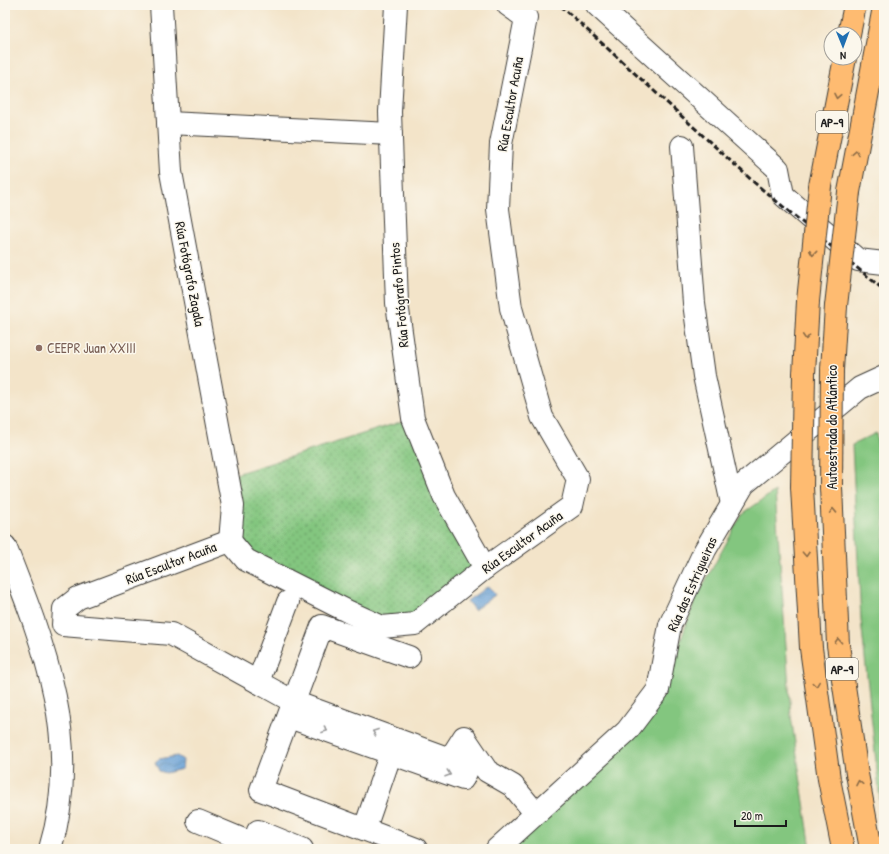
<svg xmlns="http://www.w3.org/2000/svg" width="889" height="854" font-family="'Patrick Hand',sans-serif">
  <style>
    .grass { fill: #83c67f; stroke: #50714e }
    .park { fill: url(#park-dots); stroke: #50714e }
    .water { fill: url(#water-waves); stroke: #415e78 }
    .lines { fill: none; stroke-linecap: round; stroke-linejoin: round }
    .minor-casing { stroke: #3c3a36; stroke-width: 24 }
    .highway-casing { stroke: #3c3a36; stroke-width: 24 }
    .minor { stroke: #fff; stroke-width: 22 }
    .highway { stroke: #febb71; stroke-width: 22 }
    .rail { stroke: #1c1c1c; stroke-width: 3; stroke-dasharray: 6 3; stroke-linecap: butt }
    .highway-bridge-casing { stroke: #3c3a36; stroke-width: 24; stroke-linecap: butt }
    .highway-bridge { stroke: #febb71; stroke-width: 22 }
    .oneway { stroke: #8d6c46 }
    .oneway2 { stroke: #999 }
    .education-dot { fill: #8d6e63; stroke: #fbf7ec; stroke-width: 1.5 }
    .labels { text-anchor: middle; stroke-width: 3; stroke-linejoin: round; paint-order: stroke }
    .shield { fill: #fbf7ec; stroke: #5f5e5a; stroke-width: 1 }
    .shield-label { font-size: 13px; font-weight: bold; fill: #1c1c1c }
    .street-label { font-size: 14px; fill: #1c1c1c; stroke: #fbf7ec }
    .education-label { font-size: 14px; fill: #785e54; stroke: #fbf7ec; text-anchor: start }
  </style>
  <defs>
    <pattern id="park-dots" width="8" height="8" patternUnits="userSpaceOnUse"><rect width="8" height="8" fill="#83c67f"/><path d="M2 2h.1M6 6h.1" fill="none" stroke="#6aa067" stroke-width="1.8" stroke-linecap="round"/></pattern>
    <pattern id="water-waves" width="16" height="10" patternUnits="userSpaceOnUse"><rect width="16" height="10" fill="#669fd5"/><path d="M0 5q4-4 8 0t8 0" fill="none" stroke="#5381ac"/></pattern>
  </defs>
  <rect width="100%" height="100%" fill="#fbf7ec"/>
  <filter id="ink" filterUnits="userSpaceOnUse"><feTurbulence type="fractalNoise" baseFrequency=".025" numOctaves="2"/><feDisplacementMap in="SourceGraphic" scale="8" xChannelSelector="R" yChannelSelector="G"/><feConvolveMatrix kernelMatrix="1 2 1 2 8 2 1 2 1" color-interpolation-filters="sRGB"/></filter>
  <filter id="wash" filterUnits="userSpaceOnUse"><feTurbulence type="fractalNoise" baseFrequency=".012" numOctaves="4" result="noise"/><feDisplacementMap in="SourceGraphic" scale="16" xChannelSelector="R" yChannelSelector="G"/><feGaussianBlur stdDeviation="0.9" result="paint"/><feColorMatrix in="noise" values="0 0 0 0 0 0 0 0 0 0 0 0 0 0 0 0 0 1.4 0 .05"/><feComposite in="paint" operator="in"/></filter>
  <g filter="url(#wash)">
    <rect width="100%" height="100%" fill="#f3e4c9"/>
    <!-- grass -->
    <g class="grass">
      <polygon points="876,433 884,490 884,819 881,809 861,620 852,445"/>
      <polygon points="775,491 791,716 811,849 508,849 659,702 695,600 742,514"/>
    </g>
    <!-- park -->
    <polygon class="park" points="413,418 485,568 415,624 382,627 246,560 236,474"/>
    <!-- water -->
    <g class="water">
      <polygon points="488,586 495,595 474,610 467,601"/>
      <polygon points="177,756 183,760 182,769 166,773 159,771 155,762 159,759"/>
    </g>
  </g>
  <g filter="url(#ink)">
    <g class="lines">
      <!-- minor casing -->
      <g class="minor-casing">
        <g id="minor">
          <polyline points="161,5 171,172 233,506 230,541"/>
          <polyline points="396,5 390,112 397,303 413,418 444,496 485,568"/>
          <polyline points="597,5 778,169 783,195 858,260 884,263"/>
          <polyline points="168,123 391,134"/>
          <polyline points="682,146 694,303 704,376 732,504"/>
          <path d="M5,546C44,645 83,742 50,849"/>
          <polyline points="409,657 322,626 261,790 416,849"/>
          <polyline points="258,682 288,602"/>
          <polyline points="289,717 463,779 469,766 294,702 171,634 63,625 64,609 78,598 230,541 246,560 349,612 382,627 415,624 485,568 572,506 578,479 542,417 511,308 498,209 501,144 526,18 508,5"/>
          <polyline points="450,759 464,737 487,771 513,786 532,809 534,815"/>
          <polyline points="198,821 265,849"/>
          <polyline points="365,828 395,741"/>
          <polyline points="258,831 302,849"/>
          <polyline points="497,849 627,731 658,690 670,625 705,550 744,484 860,388 884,377"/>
        </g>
      </g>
      <!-- highway casing -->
      <g class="highway-casing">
        <g id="highway">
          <polyline points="849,34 855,5"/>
          <polyline points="820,186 845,58"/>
          <polyline points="849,192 884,7"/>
          <polyline points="832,370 836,306"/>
          <polyline points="804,374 808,301"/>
          <polyline points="802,487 811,648 829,779 843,849"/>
          <polyline points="831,487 838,645 857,774 871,849"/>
        </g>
      </g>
      <!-- minor -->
      <use href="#minor" class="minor"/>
      <!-- highway -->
      <use href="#highway" class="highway"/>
      <!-- rail -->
      <polyline class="rail" points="560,5 757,185 884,290"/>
      <!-- highway-bridge casing -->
      <g class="highway-bridge-casing">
        <g id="highway-bridge">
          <polyline points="808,301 820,186"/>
          <polyline points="836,306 849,192"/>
          <polyline points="802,487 804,374"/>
          <polyline points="831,487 832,370"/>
        </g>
      </g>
      <!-- highway-bridge -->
      <use href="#highway-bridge" class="highway-bridge"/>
    </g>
    <!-- one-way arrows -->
    <defs><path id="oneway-chevron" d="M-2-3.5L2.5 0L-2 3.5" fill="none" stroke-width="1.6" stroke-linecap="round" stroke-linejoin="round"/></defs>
    <g class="oneway">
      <use href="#oneway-chevron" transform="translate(837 96) rotate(101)"/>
      <use href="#oneway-chevron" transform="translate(856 153) rotate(-79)"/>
      <use href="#oneway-chevron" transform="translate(813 253) rotate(96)"/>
      <use href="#oneway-chevron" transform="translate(806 337) rotate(93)"/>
      <use href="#oneway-chevron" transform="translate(833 511) rotate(-92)"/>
      <use href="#oneway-chevron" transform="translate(806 554) rotate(87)"/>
      <use href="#oneway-chevron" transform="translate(838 641) rotate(-93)"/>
      <use href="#oneway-chevron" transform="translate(816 684) rotate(82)"/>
      <use href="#oneway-chevron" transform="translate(859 783) rotate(-101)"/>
    </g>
    <g class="oneway2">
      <use href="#oneway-chevron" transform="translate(325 730) rotate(20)"/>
      <use href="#oneway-chevron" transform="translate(375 732) rotate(-160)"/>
      <use href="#oneway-chevron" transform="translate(448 774) rotate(19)"/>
    </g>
  </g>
  <!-- markers -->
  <circle class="education-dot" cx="39" cy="348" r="4"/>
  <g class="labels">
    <!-- shield labels -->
    <g class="shield">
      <rect x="816" y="111" width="32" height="22" rx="3"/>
      <rect x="826" y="658" width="32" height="22" rx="3"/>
    </g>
    <g class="shield-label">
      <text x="832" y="127">AP-9</text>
      <text x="842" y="674">AP-9</text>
    </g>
    <!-- street labels -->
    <g class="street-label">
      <text transform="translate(510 104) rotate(-80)" y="5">Rúa Escultor Acuña</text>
      <text transform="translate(190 274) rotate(79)" y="5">Rúa Fotógrafo Zagala</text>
      <text transform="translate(399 295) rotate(-95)" y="5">Rúa Fotógrafo Pintos</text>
      <text transform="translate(832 427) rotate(-90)" y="5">Autoestrada do Atlántico</text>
      <text transform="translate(522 542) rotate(-36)" y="5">Rúa Escultor Acuña</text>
      <text transform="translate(171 563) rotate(-21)" y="5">Rúa Escultor Acuña</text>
      <text transform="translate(692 584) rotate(-66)" y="5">Rúa das Estrigueiras</text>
    </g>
    <!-- education labels -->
    <g class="education-label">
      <text x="47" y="353">CEEPR Juan XXIII</text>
    </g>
  </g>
  <!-- margin -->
  <rect width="889" height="854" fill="none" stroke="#fbf7ec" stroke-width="20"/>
  <!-- north arrow -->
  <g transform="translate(843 46) rotate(179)"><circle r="19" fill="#fbf7ec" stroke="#a29f99"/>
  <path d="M0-3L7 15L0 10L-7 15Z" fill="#1f6fb2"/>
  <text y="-6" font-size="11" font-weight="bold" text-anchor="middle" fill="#1c1c1c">N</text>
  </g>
  <!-- scale -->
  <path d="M735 820v6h51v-6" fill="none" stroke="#1c1c1c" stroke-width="2"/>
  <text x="741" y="820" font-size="12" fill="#1c1c1c" stroke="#fbf7ec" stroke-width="3" paint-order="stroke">20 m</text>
</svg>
